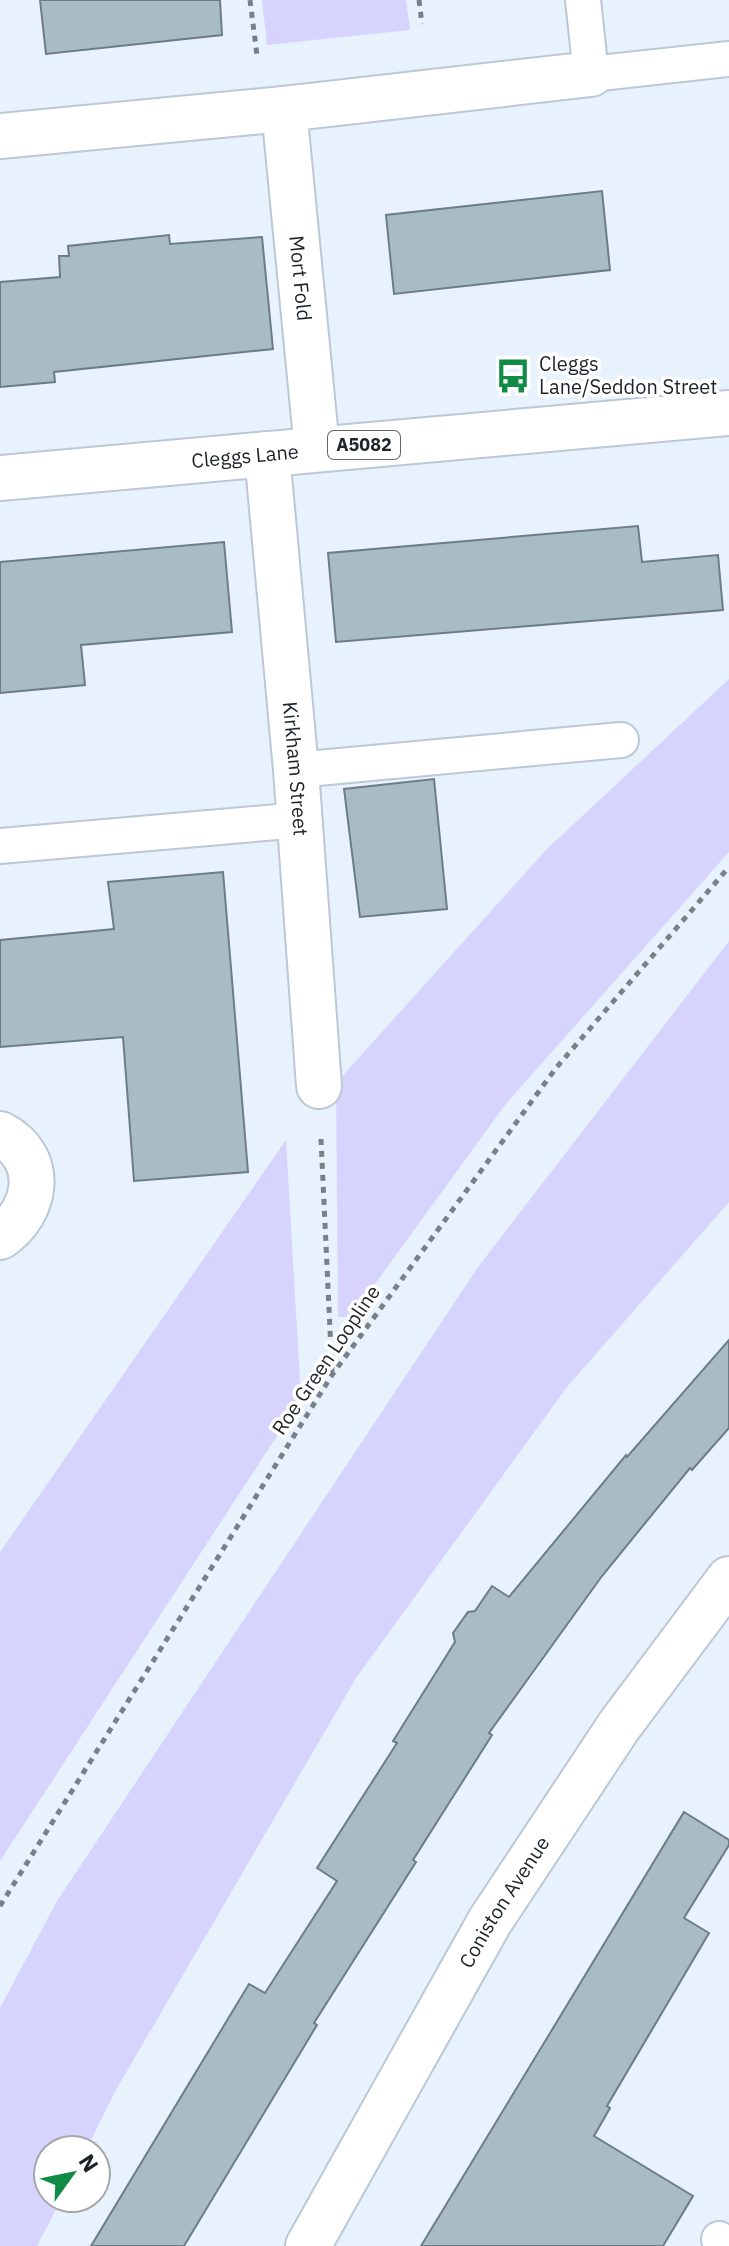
<svg xmlns="http://www.w3.org/2000/svg" width="729" height="2246" font-family="'IBM Plex Sans',sans-serif">
  <style>
    .green { fill: #d6d4fe }
    .building { fill: #a9bbc4; stroke: #6c7d85; stroke-width: 2 }
    .lines { fill: none; stroke-linecap: round; stroke-linejoin: round }
    .service-casing { stroke: #bbc8d5; stroke-width: 38 }
    .minor-casing { stroke: #bbc8d5; stroke-width: 48 }
    .primary-casing { stroke: #bbc8d5; stroke-width: 48 }
    .path { stroke: #798188; stroke-width: 5; stroke-dasharray: 6 6; stroke-linecap: butt }
    .service { stroke: #fff; stroke-width: 34 }
    .minor { stroke: #fff; stroke-width: 44 }
    .primary { stroke: #fff; stroke-width: 44 }
    .labels { text-anchor: middle; stroke-width: 7; stroke-linejoin: round; paint-order: stroke }
    .shield { fill: #fff; stroke: #626568; stroke-width: 2 }
    .shield-label { font-size: 18px; font-weight: bold; fill: #1e2328 }
    .street-label { font-size: 20px; fill: #1e2328; stroke: #fff }
    .poi-label { font-size: 20px; fill: #1e2328; stroke: #fff; text-anchor: start }
  </style>
  <rect width="100%" height="100%" fill="#e8f2fd"/>
  <!-- green -->
  <g class="green">
    <polygon points="262,0 406,0 410,30 267,45"/>
    <polygon points="729,679 729,852 505,1105 351,1317 338,1317 336,1083 546,850"/>
    <polygon points="729,941 729,1202 567,1387 356,1678 116,2090 86,2150 48,2150 48,2198 62,2198 37,2246 0,2246 0,2008 57,1901 478,1267"/>
    <polygon points="286,1140 301,1399 0,1861 0,1552"/>
  </g>
  <!-- building -->
  <g class="building">
    <polygon points="40,0 220,0 222,35 46,54"/>
    <polygon points="602,191 610,270 394,294 386,215"/>
    <polygon points="169,235 170,244 262,237 273,349 54,372 55,382 0,387 0,282 60,277 59,256 69,256 68,246"/>
    <polygon points="638,526 642,562 718,555 723,610 336,642 328,553"/>
    <polygon points="224,542 232,632 81,645 85,685 0,693 0,562"/>
    <polygon points="434,779 447,909 360,917 344,789"/>
    <polygon points="223,872 248,1172 134,1181 123,1037 0,1047 0,940 114,929 108,882"/>
    <polygon points="729,1340 729,1428 692,1470 690,1468 602,1576 489,1733 492,1735 413,1860 416,1862 314,2023 317,2025 184,2246 91,2246 249,1984 265,1993 337,1881 317,1868 397,1743 393,1741 455,1642 453,1633 468,1612 475,1611 492,1586 509,1597 626,1455 627,1457"/>
    <polygon points="684,1812 729,1840 729,1845 684,1918 709,1933 607,2106 610,2108 594,2136 693,2196 663,2246 421,2246"/>
  </g>
  <g class="lines">
    <!-- service casing -->
    <g class="service-casing">
      <g id="service">
        <polyline points="583,0 591,74 729,59"/>
        <polyline points="296,770 621,740"/>
        <polyline points="0,846 300,820"/>
        <polyline points="719,2239 721,2246"/>
      </g>
    </g>
    <!-- minor casing -->
    <g class="minor-casing">
      <g id="minor">
        <path id="s1" d="M284,109L317,449"/>
        <polyline points="0,136 284,109 591,74"/>
        <path id="s2" d="M267,454L296,770L319,1086"/>
        <path d="M0,1134C46,1157 38,1211 0,1237"/>
        <path id="s3" d="M308,2246L490,1921L619,1726L729,1579"/>
      </g>
    </g>
    <!-- primary casing -->
    <g class="primary-casing">
      <g id="primary">
        <path id="s4" d="M0,478L729,413"/>
      </g>
    </g>
    <!-- path -->
    <g class="path">
      <polyline points="250,0 257,55"/>
      <polyline points="419,0 422,24"/>
      <polyline points="321,1139 332,1372"/>
      <polyline points="0,1906 332,1375 556,1068 729,867"/>
    </g>
    <!-- service -->
    <use href="#service" class="service"/>
    <!-- minor -->
    <use href="#minor" class="minor"/>
    <!-- primary -->
    <use href="#primary" class="primary"/>
  </g>
  <!-- icons -->
  <defs>
    <g id="bus-bare" transform="scale(2.76)"><path d="M-5-6H5V4H4V6H2V4H-2V6H-4V4H-5ZM-3.5-4V0h7V-4ZM-3.5 1.2v1.5H-2V1.2ZM2 1.2v1.5H3.5V1.2Z" fill="#108b46" stroke="#fff" stroke-width="2.5" paint-order="stroke"/></g>
  </defs>
  <g fill-rule="evenodd">
    <use href="#bus-bare" x="513" y="376"/>
  </g>
  <g class="labels">
    <!-- shield labels -->
    <rect class="shield" x="328" y="431" width="72" height="28" rx="6"/>
    <g class="shield-label">
      <text x="364" y="451">A5082</text>
    </g>
    <!-- street labels -->
    <g class="street-label">
      <text dy="7" stroke="none"><textPath href="#s1" startOffset="170">Mort Fold</textPath></text>
      <text dy="7" stroke="none"><textPath href="#s4" startOffset="246">Cleggs Lane</textPath></text>
      <text dy="7" stroke="none"><textPath href="#s2" startOffset="316">Kirkham Street</textPath></text>
      <text transform="translate(326 1360) rotate(-56)" y="7">Roe Green Loopline</text>
      <text dy="7" stroke="none"><textPath href="#s3" startOffset="396">Coniston Avenue</textPath></text>
    </g>
    <!-- poi labels -->
    <g class="poi-label">
      <text x="539" y="371">Cleggs<tspan x="539" dy="23">Lane/Seddon Street</tspan></text>
    </g>
  </g>
  <!-- north arrow -->
  <g transform="translate(72 2174) rotate(57)"><circle r="38" fill="#ffffff" stroke="#a5a7a9" stroke-width="2"/>
  <path d="M0-6L14 30L0 20L-14 30Z" fill="#108b46"/>
  <text y="-12" font-size="22" font-weight="bold" text-anchor="middle" fill="#1e2328">N</text>
  </g>
</svg>
